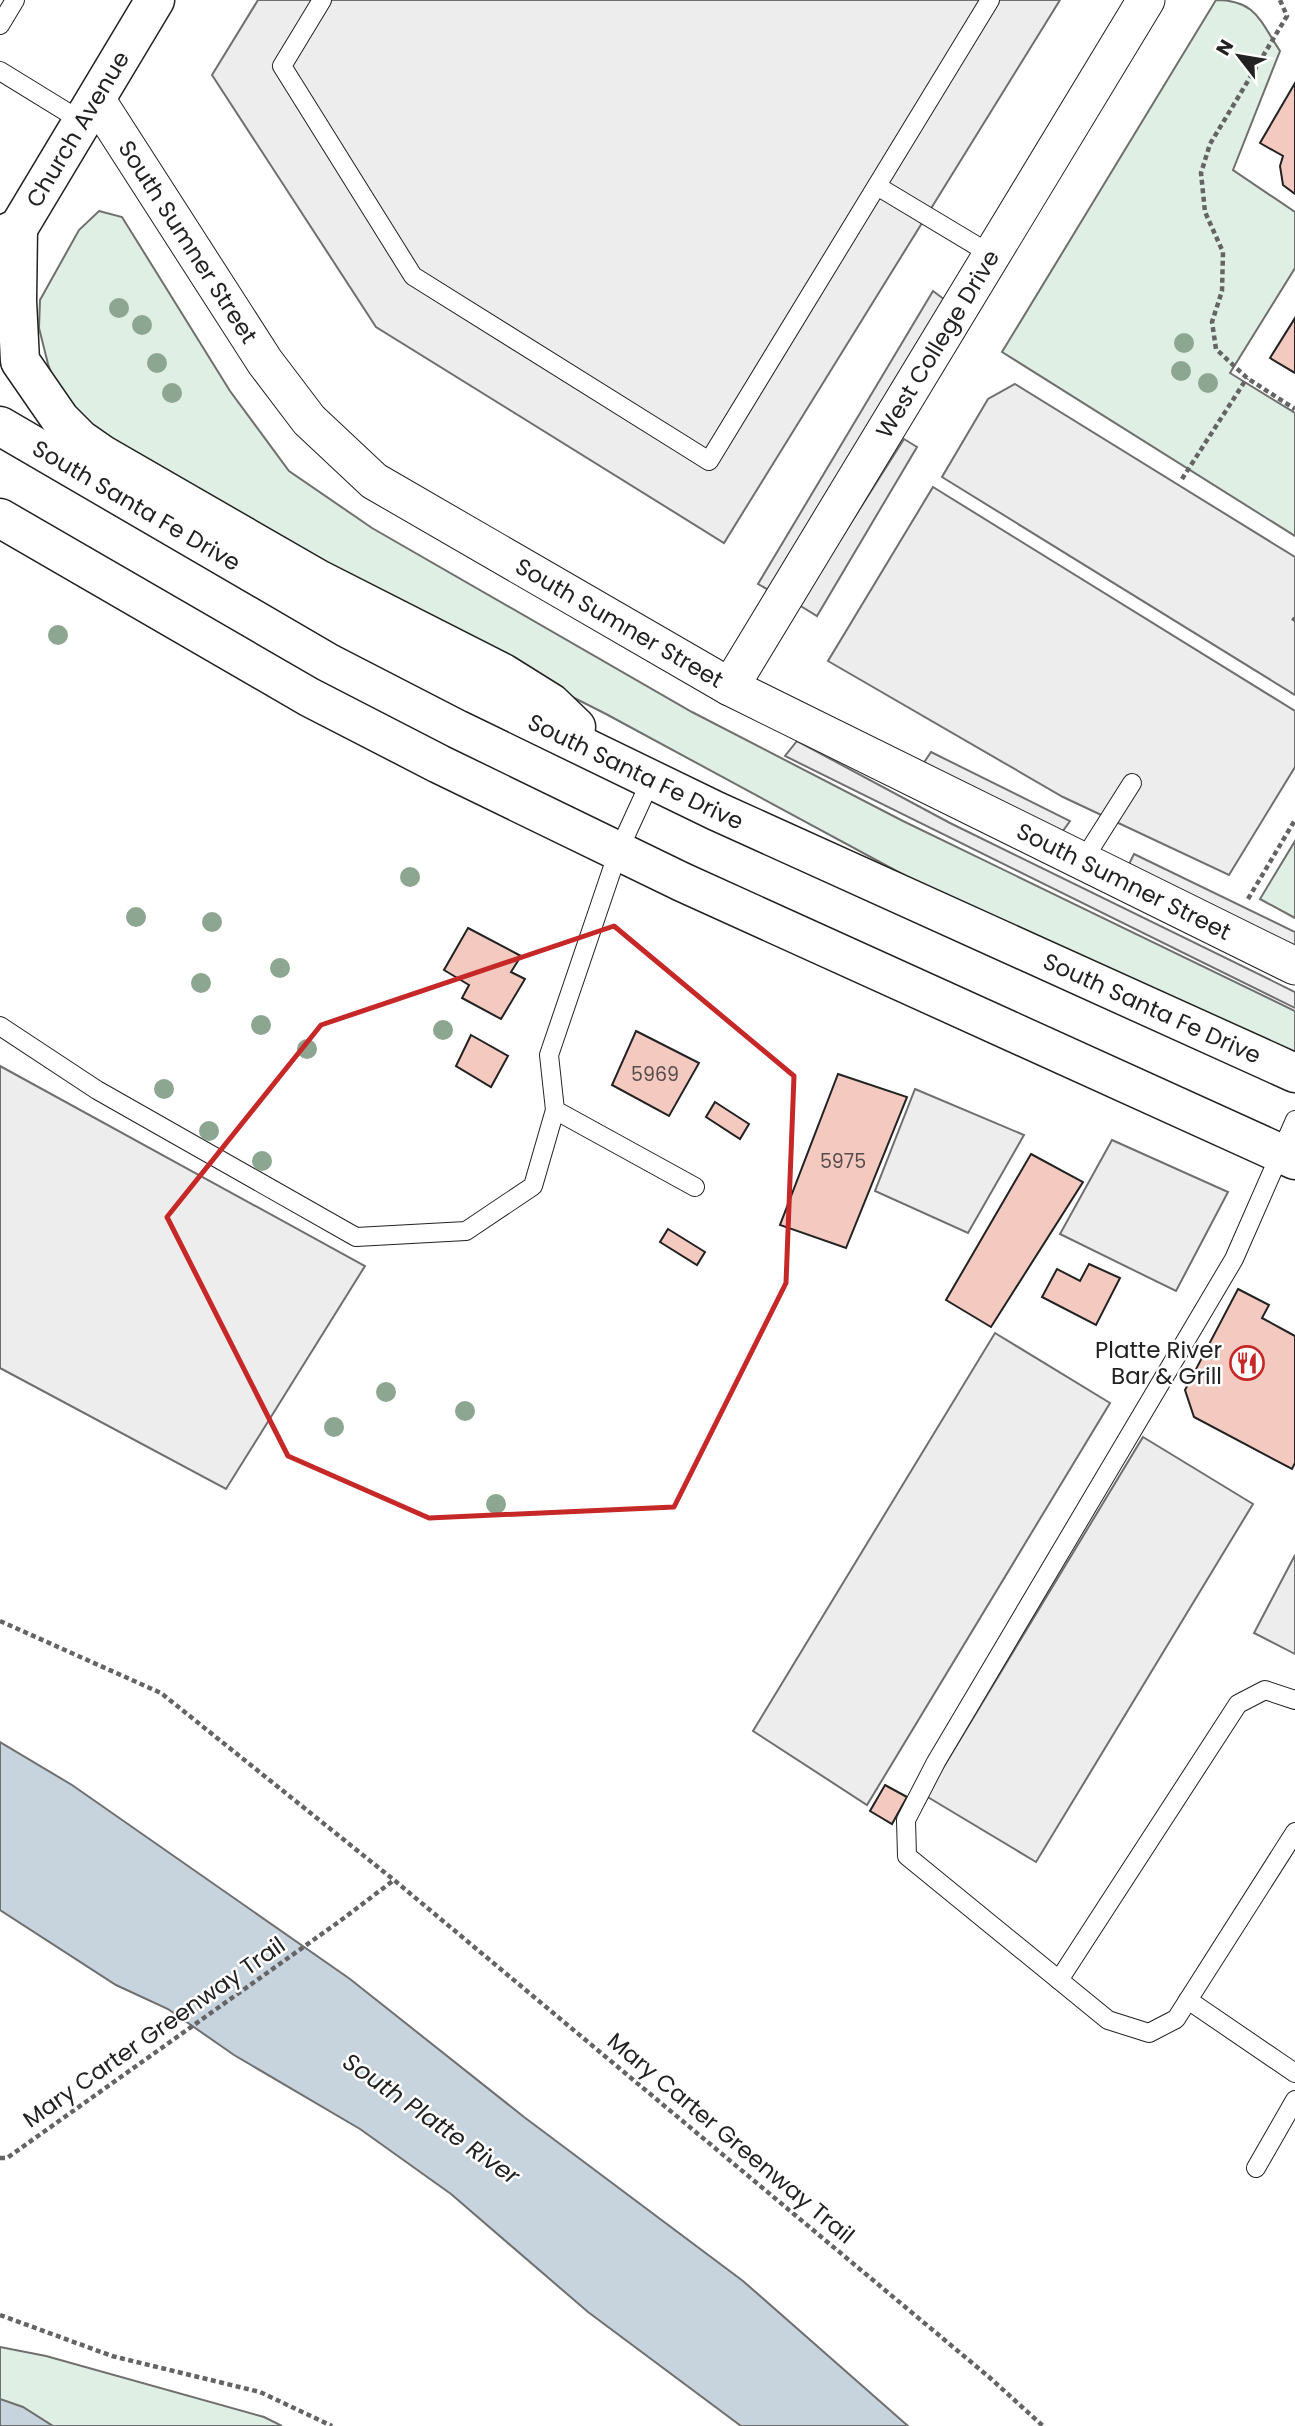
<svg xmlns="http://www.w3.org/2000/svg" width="1295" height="2426" font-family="Poppins,sans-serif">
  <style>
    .green { fill: #e0efe3; stroke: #6f6f6f; stroke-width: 2 }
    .parking { fill: #ededed; stroke: #6f6f6f; stroke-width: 2 }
    .water { fill: #c7d3dd; stroke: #6f6f6f; stroke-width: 2 }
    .building { fill: #f3c9c0; stroke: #222; stroke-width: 2 }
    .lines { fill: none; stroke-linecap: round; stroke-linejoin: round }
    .service-casing { stroke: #222; stroke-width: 20 }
    .minor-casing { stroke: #222; stroke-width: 39 }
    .tertiary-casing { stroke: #222; stroke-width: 41 }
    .trunk-casing { stroke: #222; stroke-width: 41 }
    .path { stroke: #646464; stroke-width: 4.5; stroke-dasharray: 5 3.5; stroke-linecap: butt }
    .service { stroke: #fff; stroke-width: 18 }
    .minor { stroke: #fff; stroke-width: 37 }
    .tertiary { stroke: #fff; stroke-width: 38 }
    .trunk { stroke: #fff; stroke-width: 38 }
    .tree { fill: #8da692 }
    .marked { fill: none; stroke: #c62828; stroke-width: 5; stroke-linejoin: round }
    .labels { text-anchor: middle; stroke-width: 5; stroke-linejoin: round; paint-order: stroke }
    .number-label { font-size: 19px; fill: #564c4a }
    .street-label { font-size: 23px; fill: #222; stroke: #fff }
    .poi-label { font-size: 23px; fill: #222; stroke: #fff; text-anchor: end }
    .water-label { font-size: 24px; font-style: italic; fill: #222; stroke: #fff }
  </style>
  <rect width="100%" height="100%" fill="#fff"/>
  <!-- green -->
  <g class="green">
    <path d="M1216,0C1256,0 1260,21 1280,51L1233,170L1295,212V268L1230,373L1295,413V536L1002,352Z"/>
    <polygon points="99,211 122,217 230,391 289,471 372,528 692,712 903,821 1295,1011 1295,1056 928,888 606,714 331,575 66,413 48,364 39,328 40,300 79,230"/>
    <polygon points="1295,841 1295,918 1260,899"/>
    <polygon points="0,2347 46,2356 264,2417 282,2426 0,2426"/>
  </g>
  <!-- parking -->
  <g class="parking">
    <polygon points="258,0 1060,0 724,543 376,327 212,75"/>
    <polygon points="933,291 949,303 774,593 758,584"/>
    <polygon points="1015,384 1295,557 1295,695 942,477 988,399"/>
    <polygon points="904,439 917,447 817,616 799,605"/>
    <polygon points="933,487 1295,711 1295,767 1229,875 1063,797 828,661"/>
    <polygon points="797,741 950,823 1295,992 1295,1008 785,756"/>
    <polygon points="931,752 1070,821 1060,835 921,767"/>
    <polygon points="1134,854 1295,932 1295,947 1126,870"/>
    <polygon points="0,1066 365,1266 226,1489 0,1368"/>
    <polygon points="915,1089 1024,1135 968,1233 875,1191"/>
    <polygon points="1112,1140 1228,1192 1176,1291 1060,1234"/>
    <polygon points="995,1333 1110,1403 867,1805 753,1731"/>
    <polygon points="1143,1437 1253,1504 1036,1862 926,1796"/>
    <polygon points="1295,1555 1295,1654 1254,1633"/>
  </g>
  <!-- water -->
  <g class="water">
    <polygon points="0,1742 72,1785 350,1979 524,2117 743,2281 908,2426 741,2426 588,2312 451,2194 360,2129 234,2055 168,2009 116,1985 0,1910"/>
    <polygon points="0,2399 23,2407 53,2426 0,2426"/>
  </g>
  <!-- building -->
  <g class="building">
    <polygon points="1295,83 1295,194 1283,185 1280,166 1283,156 1260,143"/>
    <polygon points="1295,318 1295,373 1270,358"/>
    <polygon points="468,928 521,956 511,972 525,979 501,1019 462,998 469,985 444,970"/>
    <polygon points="636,1031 699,1063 669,1116 612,1085"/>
    <polygon points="471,1035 508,1056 491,1087 456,1066"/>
    <polygon points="838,1074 907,1097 846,1248 780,1225"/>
    <polygon points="715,1102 749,1124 740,1139 706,1117"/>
    <polygon points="1031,1154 1083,1182 991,1327 946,1300"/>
    <polygon points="668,1229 705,1252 697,1265 660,1242"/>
    <polygon points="1089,1264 1120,1278 1096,1325 1042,1297 1057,1269 1080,1281"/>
    <polygon points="1238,1289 1269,1305 1262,1318 1295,1336 1295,1463 1292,1469 1194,1417 1185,1390"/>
    <polygon points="885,1785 907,1797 892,1824 870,1811"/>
  </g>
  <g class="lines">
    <!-- service casing -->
    <g class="service-casing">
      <g id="service">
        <polyline points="322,0 282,66 413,276 709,461 990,0"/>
        <polyline points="0,25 15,0"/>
        <polyline points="0,71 83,122"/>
        <polyline points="877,186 992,255"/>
        <polyline points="651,780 618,852 549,1055 555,1110 695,1187"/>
        <polyline points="1082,862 1132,783"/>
        <polyline points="0,1026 97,1090 356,1237 466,1231 533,1186 555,1110"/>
        <polyline points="1295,1120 1234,1259 936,1762 906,1820 907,1856 1108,2020 1149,2033 1176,2019 1295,1832"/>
        <polyline points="1059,1980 1238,1704 1265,1690 1295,1700"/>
        <polyline points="1188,2000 1295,2073"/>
        <polyline points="1256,2168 1295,2100"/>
      </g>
    </g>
    <!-- minor casing -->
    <g class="minor-casing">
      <g id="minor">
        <path id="s1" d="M96,99L265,362L309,420L374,481L730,687L1295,966"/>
        <path id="s2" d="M730,687L1146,0"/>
      </g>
    </g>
    <!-- tertiary casing -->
    <g class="tertiary-casing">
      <g id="tertiary">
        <path id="s3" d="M1,257L155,0"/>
      </g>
    </g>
    <!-- trunk casing -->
    <g class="trunk-casing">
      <g id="trunk">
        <polyline points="0,236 18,228 17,301 20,361 60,419 80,439 103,455 318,579 503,673 551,703 576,727"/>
        <path id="s4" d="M0,426L347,628L475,694L716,811L1295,1073"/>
        <polyline points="0,518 309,697 439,764 682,882 1295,1160"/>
      </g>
    </g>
    <!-- path -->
    <g class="path">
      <polyline points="1280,0 1287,16 1210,144 1201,173 1205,212 1223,252 1222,291 1212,322 1216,349 1247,378 1295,409"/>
      <polyline points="1182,479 1247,378"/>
      <polyline points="1293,621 1295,618"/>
      <polyline points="1248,899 1295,820"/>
      <polyline points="0,1621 161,1693 394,1880 989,2377 1043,2426"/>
      <polyline points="0,2158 7,2158 340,1921 394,1880"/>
      <polyline points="0,2315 112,2356 260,2392 332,2426"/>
    </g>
    <!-- service -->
    <use href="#service" class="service"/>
    <!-- minor -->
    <use href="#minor" class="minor"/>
    <!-- tertiary -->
    <use href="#tertiary" class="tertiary"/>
    <!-- trunk -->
    <use href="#trunk" class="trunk"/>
  </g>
  <!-- trees -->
  <g class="tree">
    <circle cx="119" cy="308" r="10"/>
    <circle cx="142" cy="325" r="10"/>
    <circle cx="1184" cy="343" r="10"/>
    <circle cx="157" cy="363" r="10"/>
    <circle cx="1181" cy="371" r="10"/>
    <circle cx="1208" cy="383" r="10"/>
    <circle cx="172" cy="393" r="10"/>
    <circle cx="58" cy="635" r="10"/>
    <circle cx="410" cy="877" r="10"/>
    <circle cx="136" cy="917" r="10"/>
    <circle cx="212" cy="922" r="10"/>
    <circle cx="280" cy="968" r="10"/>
    <circle cx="201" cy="983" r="10"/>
    <circle cx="261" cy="1025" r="10"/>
    <circle cx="443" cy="1030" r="10"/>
    <circle cx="307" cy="1049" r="10"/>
    <circle cx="164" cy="1089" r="10"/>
    <circle cx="209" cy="1131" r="10"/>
    <circle cx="262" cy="1161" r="10"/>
    <circle cx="386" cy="1392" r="10"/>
    <circle cx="465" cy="1411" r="10"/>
    <circle cx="334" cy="1427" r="10"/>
    <circle cx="496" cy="1504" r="10"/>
  </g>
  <!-- marked area -->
  <path class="marked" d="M614,926L794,1076L786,1283L674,1507L429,1518L288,1456L167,1217L321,1025Z"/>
  <!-- icons -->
  <defs>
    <g id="restaurant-ring" transform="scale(1.75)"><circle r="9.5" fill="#fff" stroke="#c62828" stroke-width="1.5"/><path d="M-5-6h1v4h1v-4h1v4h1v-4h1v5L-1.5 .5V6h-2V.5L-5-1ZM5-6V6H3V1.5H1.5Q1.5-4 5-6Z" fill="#c62828"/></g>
  </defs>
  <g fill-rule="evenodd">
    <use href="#restaurant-ring" x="1247" y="1363"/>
  </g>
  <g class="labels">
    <!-- number labels -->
    <g class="number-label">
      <text x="655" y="1081">5969</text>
      <text x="843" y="1168">5975</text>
    </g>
    <!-- street labels -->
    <g class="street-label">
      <text dy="8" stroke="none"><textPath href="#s3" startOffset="149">Church Avenue</textPath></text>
      <text dy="8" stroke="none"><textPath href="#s1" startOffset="170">South Sumner Street</textPath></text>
      <text dy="8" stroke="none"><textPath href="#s2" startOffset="401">West College Drive</textPath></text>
      <text dy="8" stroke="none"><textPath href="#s4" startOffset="158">South Santa Fe Drive</textPath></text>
      <text dy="8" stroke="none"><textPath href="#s1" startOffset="758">South Sumner Street</textPath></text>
      <text dy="8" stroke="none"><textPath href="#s4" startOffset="724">South Santa Fe Drive</textPath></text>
      <text dy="8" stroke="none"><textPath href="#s1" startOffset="1325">South Sumner Street</textPath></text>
      <text dy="8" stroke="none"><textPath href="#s4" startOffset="1292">South Santa Fe Drive</textPath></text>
      <text transform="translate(154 2032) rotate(-35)" y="8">Mary Carter Greenway Trail</text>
      <text transform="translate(731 2138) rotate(40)" y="8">Mary Carter Greenway Trail</text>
    </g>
    <!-- poi labels -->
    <g class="poi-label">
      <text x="1222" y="1358">Platte River<tspan x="1222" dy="26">Bar &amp; Grill</tspan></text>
    </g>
    <!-- water labels -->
    <g class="water-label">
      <text transform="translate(431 2119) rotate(35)" y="8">South Platte River</text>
    </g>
  </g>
  <!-- north arrow -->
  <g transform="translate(1239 56) rotate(301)" stroke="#ffffff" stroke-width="5" paint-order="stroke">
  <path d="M0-5L12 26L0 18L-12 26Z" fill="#222222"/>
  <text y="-10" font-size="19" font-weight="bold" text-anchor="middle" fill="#222222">N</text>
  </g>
</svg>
